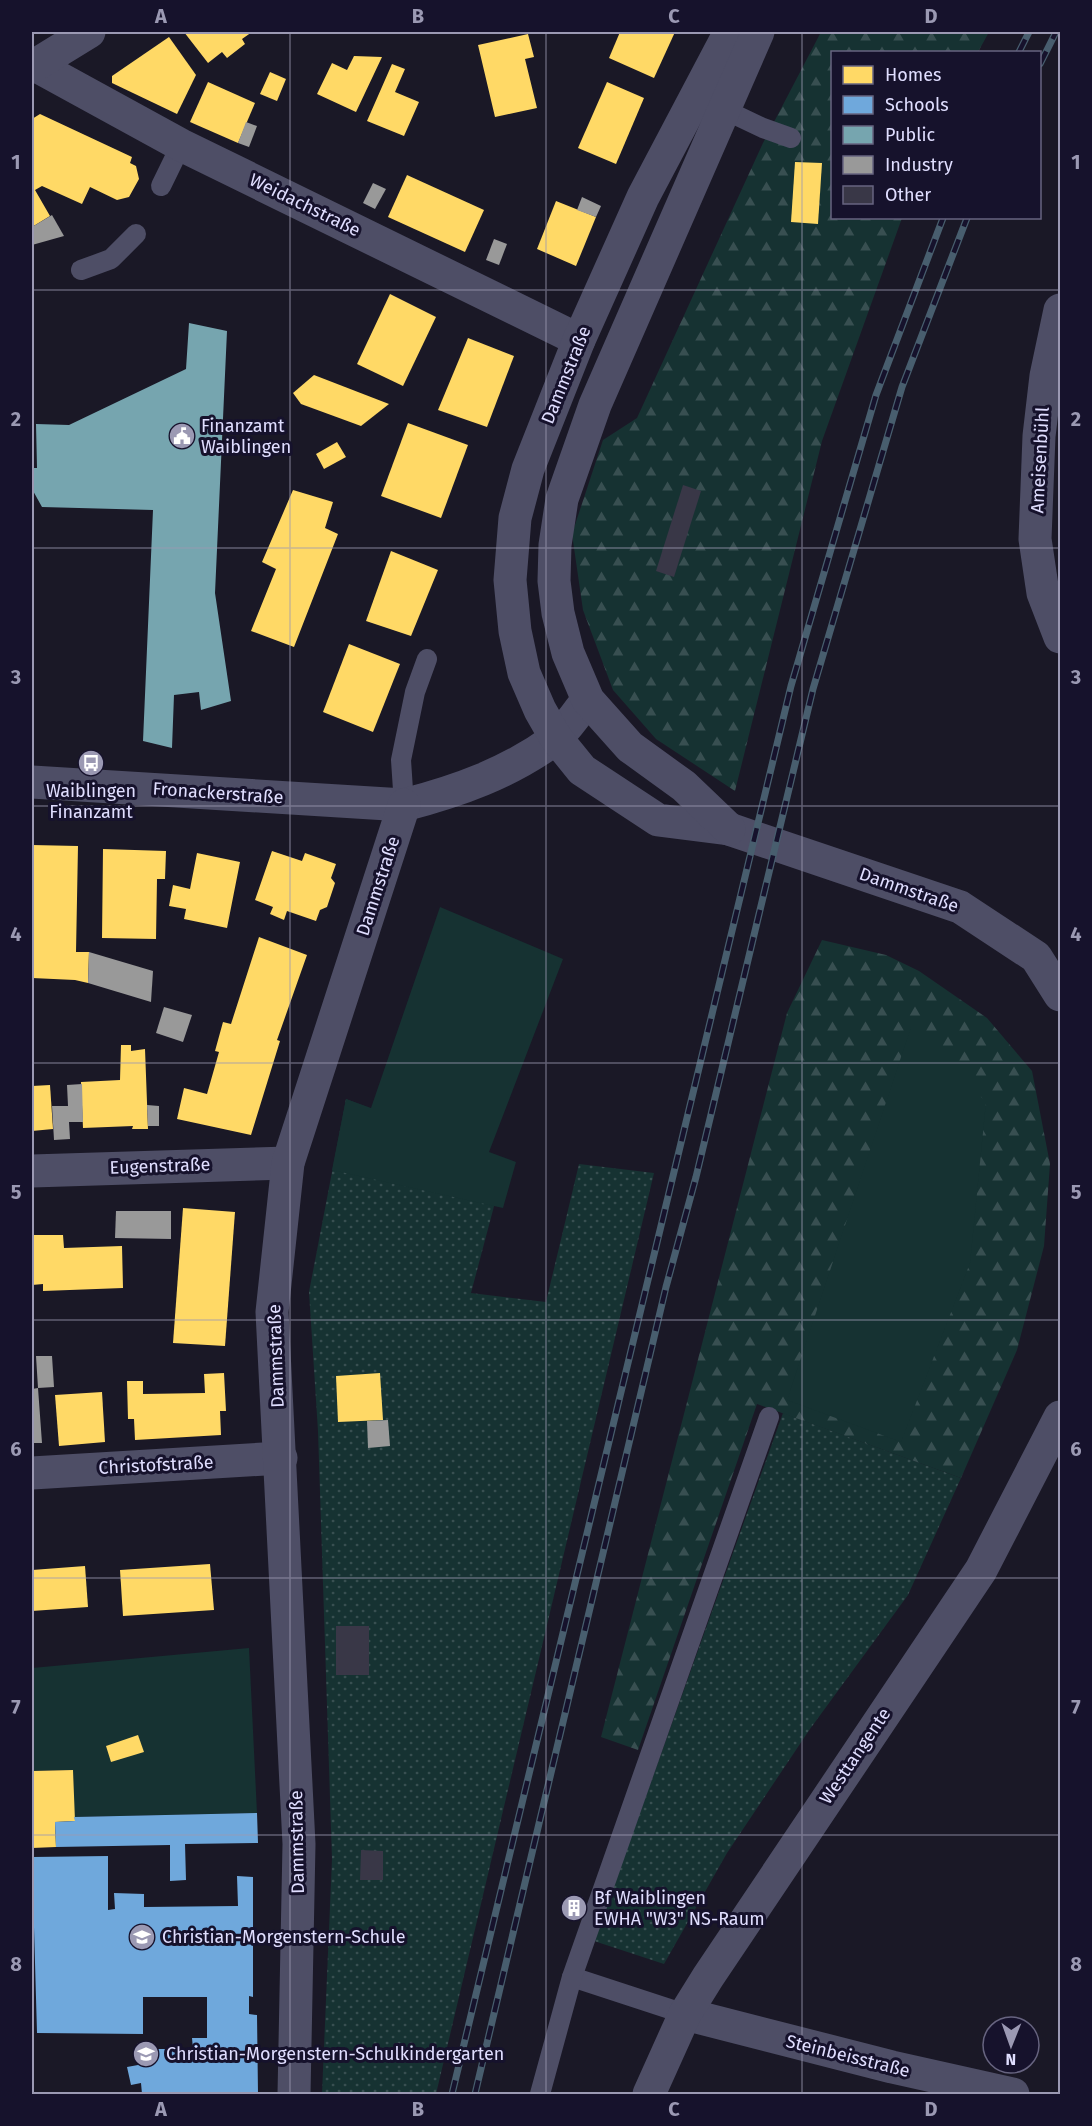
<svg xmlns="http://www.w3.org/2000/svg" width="1092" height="2126" font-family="'Fira Sans',sans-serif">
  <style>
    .grass { fill: url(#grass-dots) }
    .forest { fill: url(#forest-firs) }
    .park { fill: #163232 }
    .homes { fill: #ffd966 }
    .schools { fill: #6fa8dc }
    .public { fill: #76a5af }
    .industry { fill: #999 }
    .building { fill: #393747 }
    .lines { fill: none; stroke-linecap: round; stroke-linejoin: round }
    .service { stroke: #4e4e66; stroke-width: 20 }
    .minor { stroke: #4e4e66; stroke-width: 33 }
    .tertiary { stroke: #4e4e66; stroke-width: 33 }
    .rail-casing { stroke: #485e6e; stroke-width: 7 }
    .rail { stroke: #16122c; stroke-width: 4.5; stroke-dasharray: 14; stroke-linecap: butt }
    .grid { fill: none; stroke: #9b99b3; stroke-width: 1.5; stroke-opacity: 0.55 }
    .labels { text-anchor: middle; stroke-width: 6; stroke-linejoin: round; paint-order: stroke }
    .street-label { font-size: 18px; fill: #e0deff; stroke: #16122c }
    .poi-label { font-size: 18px; fill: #e0deff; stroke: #16122c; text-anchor: start }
    .neatline { fill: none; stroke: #9b99b3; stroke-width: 2 }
    .grid-label { font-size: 20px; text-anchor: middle; font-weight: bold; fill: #9b99b3 }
  </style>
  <defs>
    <pattern id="grass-dots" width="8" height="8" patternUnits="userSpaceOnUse" patternTransform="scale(1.5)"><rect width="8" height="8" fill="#163232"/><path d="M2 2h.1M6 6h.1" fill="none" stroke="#384f51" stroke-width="1.8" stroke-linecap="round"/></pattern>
    <pattern id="forest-firs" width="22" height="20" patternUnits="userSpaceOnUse" patternTransform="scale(1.5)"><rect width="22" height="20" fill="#163232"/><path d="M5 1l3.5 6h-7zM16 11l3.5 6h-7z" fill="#384f51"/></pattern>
  </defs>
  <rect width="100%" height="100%" fill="#1a1826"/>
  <!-- grass -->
  <g class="grass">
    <polygon points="346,1099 506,1161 471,1293 546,1302 579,1164 654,1173 436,2094 322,2094 332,1859 318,1431 309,1292"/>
    <polygon points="783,1413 961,1478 908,1595 810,1729 727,1853 664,1964 594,1941"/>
  </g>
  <!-- forest -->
  <g class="forest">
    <polygon points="821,32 989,32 978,52 832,52 832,218 902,218 822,441 735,791 656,739 613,690 583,610 572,534 603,440 637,418 763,143"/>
    <polygon points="822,940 886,955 919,971 987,1018 1032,1071 1050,1164 1044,1246 1017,1350 961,1478 757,1404 638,1750 601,1737 787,1013"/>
  </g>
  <!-- park -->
  <g class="park">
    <polygon points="440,907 563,959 489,1152 516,1162 503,1208 332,1170 346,1099 371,1108"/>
    <polygon points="911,1027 986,1102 970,1263 901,1442 787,1400"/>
    <polygon points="249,1648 257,1813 74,1817 73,1770 32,1771 32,1668"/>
  </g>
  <!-- homes -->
  <g class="homes">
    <polygon points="184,32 252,32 242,39 245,44 227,58 222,52 208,63"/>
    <polygon points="620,32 675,32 654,78 609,58"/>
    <polygon points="528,34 534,57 525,59 537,108 495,117 478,45"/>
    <polygon points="169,37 196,75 177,114 112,83 112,76"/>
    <polygon points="354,56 382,57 356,112 317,94 332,63 347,70"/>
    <polygon points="392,64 405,69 395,92 419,102 404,136 367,121"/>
    <polygon points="270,72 286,79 277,101 260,94"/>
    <polygon points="208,82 255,103 238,143 190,122"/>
    <polygon points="607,82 644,98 616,164 578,148"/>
    <polygon points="40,114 132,157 130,163 136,166 139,179 129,197 117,200 90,187 82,204 42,186 35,190 50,216 32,227 32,119"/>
    <polygon points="795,162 822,163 818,224 791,222"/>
    <polygon points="407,175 484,210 465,252 388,217"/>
    <polygon points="556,201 596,217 576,266 537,249"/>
    <polygon points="390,294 436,317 403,386 357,364"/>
    <polygon points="468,338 514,356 487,427 438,410"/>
    <polygon points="314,375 389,404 361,426 301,404 293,393"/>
    <polygon points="408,423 468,445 441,518 381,496"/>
    <polygon points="337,442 346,457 324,469 316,454"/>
    <polygon points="293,490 333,502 325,528 338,534 294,647 251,631 276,569 262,562"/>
    <polygon points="391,551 438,570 411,636 366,621"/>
    <polygon points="349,644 400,664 373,732 323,712"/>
    <polygon points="32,845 78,846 76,952 89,952 88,983 75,980 32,978"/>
    <polygon points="103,849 166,851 165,879 157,879 156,939 102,938"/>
    <polygon points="272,851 302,861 305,853 336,864 331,878 335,883 327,907 320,910 316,921 287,911 284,920 270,914 273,907 255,900"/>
    <polygon points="197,853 240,862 227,928 184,919 186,909 169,906 173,885 190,889"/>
    <polygon points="259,937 307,955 277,1040 280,1041 251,1135 177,1119 184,1088 207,1094 219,1052 215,1051 223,1022 231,1024"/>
    <polygon points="121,1045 131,1045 131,1051 145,1049 148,1129 132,1129 133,1126 83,1128 81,1082 120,1080"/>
    <polygon points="50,1085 53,1129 32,1131 32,1086"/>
    <polygon points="183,1208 235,1212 225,1346 173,1343"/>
    <polygon points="32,1235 63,1235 64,1248 122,1246 123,1288 43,1291 43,1284 32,1285"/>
    <polygon points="224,1373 226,1411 220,1411 221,1435 135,1440 134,1419 128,1419 127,1381 143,1381 143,1394 205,1393 204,1374"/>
    <polygon points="380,1373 383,1420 338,1422 336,1376"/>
    <polygon points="102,1392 105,1442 59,1446 55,1395"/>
    <polygon points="210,1564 214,1610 123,1616 120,1570"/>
    <polygon points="85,1566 88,1607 32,1611 32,1570"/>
    <polygon points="138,1735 144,1752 111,1762 106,1746"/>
    <polygon points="73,1770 75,1821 55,1822 56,1847 32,1848 32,1771"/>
  </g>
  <!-- schools -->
  <g class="schools">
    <polygon points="257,1813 258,1843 185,1844 186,1880 170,1881 170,1845 56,1847 55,1822 75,1821 74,1817"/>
    <polygon points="108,1856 108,1910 115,1909 114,1893 144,1894 144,1907 238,1906 237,1876 253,1877 253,1997 249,1996 249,2014 257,2015 258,2094 142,2094 141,2083 131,2085 127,2067 138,2065 136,2049 193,2049 192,2038 207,2038 207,1997 143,1997 143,2034 37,2033 32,1857"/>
  </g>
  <!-- public -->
  <polygon class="public" points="189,323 227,331 215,593 231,701 201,710 199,692 174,695 172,748 143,741 153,510 42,507 32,489 32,468 37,468 36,424 69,425 186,369"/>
  <!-- industry -->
  <g class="industry">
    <polygon points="246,122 257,126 249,147 238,143"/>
    <polygon points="373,183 386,189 375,209 363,203"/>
    <polygon points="582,197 601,206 596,217 577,210"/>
    <polygon points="52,215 64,236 32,245 32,227"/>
    <polygon points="494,239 507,244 499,265 486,260"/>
    <polygon points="89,952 153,971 151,1002 88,983"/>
    <polygon points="164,1007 192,1015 183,1042 156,1033"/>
    <polygon points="82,1084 83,1122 69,1122 70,1139 54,1140 52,1106 68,1106 67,1085"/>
    <polygon points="147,1105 159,1106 159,1126 148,1126"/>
    <polygon points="116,1211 171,1211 171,1239 115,1238"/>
    <polygon points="36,1356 52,1356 54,1387 38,1388 42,1443 32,1443 32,1389 38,1388"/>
    <polygon points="388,1420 390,1446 368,1448 367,1421"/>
  </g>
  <!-- building -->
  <g class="building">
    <polygon points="683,485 701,491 674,577 656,571"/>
    <rect x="336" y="1626" width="33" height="49"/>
    <polygon points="361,1850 383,1851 383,1880 360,1880"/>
    <polygon points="569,1901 581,1903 578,1916 567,1914"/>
  </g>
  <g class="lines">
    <!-- service -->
    <g class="service">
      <polyline points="723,109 763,128 791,138"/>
      <polyline points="161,186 181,145"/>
      <polyline points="81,270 111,259 136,234"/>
      <polyline points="404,805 401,760 415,692 427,659"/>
      <polyline points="572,1977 685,2014"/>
      <polyline points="540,2094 572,1977 769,1417"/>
    </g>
    <!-- minor -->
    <g class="minor">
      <polyline points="35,65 181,145 579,340"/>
      <polyline points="1060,310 1046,376 1039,436 1035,539 1043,593 1060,637"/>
      <path d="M32,782L404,805C458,791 509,773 555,739C567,729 577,712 588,700"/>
      <polyline points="32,1171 288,1163"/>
      <polyline points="32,1473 281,1458"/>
      <polyline points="685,2014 892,2067 1013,2094"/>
      <polyline points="294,2094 299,1844 272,1312 288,1163 404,805"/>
    </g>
    <!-- tertiary -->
    <g class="tertiary">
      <polyline points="730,32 643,197 579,340 528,469 515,518 510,580 515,631 524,673 540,710 556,738 582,770 658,820 729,829 960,907 1036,957 1060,995"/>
      <polyline points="32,67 89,32"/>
      <polyline points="729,829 684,786 630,747 588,700 568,653 558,613 554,581 555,545 562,499 595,405 758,32"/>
      <polyline points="649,2094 685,2014 708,1977 981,1570 1060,1417"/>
    </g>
    <!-- rail casing -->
    <g class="rail-casing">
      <g id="rail">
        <polyline points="1019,52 1029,32"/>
        <polyline points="1040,64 1056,32"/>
        <polyline points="452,2094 791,686 876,395 943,218"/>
        <polyline points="475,2094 666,1287 696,1177 813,689 902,387 967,218"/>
      </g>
    </g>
    <!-- rail -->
    <use href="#rail" class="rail"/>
  </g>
  <!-- grid -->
  <path class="grid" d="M290,32V2094M546,32V2094M802,32V2094M32,290H1060M32,548H1060M32,806H1060M32,1063H1060M32,1320H1060M32,1578H1060M32,1835H1060"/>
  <!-- icons -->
  <defs>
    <g id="civic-disc" transform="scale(1.35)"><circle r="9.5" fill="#9b99b3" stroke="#16122c"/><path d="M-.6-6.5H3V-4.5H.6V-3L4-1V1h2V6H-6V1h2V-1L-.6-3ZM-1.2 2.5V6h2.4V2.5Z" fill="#fff"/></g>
    <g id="bus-disc" transform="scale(1.35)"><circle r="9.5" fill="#9b99b3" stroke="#16122c"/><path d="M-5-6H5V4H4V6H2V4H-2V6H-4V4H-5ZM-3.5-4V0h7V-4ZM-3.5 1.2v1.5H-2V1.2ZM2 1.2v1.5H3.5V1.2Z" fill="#fff"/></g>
    <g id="building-disc" transform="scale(1.35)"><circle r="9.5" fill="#9b99b3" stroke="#16122c"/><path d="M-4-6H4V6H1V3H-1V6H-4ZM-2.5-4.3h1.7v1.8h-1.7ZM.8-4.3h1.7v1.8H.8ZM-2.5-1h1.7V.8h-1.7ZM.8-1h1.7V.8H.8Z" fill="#fff"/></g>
    <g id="school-disc" transform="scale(1.35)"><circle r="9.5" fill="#9b99b3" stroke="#16122c"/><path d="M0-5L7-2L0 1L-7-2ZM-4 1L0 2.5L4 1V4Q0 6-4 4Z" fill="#fff"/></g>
  </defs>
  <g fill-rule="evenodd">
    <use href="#civic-disc" x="182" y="436"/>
    <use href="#bus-disc" x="91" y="763"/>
    <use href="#building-disc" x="574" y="1908"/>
    <use href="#school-disc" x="142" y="1937"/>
    <use href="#school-disc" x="146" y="2054"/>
  </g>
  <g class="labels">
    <!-- street labels -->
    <g class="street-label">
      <text transform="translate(305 205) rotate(26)" y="6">Weidachstraße</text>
      <text transform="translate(566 375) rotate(-68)" y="6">Dammstraße</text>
      <text transform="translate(1040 460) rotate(-87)" y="6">Ameisenbühl</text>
      <text transform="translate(218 793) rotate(4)" y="6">Fronackerstraße</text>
      <text transform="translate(378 886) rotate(-72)" y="6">Dammstraße</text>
      <text transform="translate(909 890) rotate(19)" y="6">Dammstraße</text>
      <text transform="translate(160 1166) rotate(-2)" y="6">Eugenstraße</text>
      <text transform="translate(276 1356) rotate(-92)" y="6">Dammstraße</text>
      <text transform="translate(156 1465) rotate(-3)" y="6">Christofstraße</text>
      <text transform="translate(855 1756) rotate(-56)" y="6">Westtangente</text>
      <text transform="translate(297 1842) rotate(-91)" y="6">Dammstraße</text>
      <text transform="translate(848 2056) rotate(14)" y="6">Steinbeisstraße</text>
    </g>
    <!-- poi labels -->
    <g class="poi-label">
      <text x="201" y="432">Finanzamt<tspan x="201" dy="21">Waiblingen</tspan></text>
      <text x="91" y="797" text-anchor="middle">Waiblingen<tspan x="91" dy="21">Finanzamt</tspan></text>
      <text x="594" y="1904">Bf Waiblingen<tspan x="594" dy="21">EWHA "W3" NS-Raum</tspan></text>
      <text x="162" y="1943">Christian-Morgenstern-Schule</text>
      <text x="166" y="2060">Christian-Morgenstern-Schulkindergarten</text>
    </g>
  </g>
  <!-- border -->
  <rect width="1092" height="2126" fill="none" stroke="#16122c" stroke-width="66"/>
  <!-- legend -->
  <rect x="831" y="51" width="210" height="168" fill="#16122c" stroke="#676480" stroke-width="1.5"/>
  <rect x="843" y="66" width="30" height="18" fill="#ffd966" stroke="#676480" stroke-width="1.5"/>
  <text x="885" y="81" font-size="18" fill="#e0deff">Homes</text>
  <rect x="843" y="96" width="30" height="18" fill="#6fa8dc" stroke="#676480" stroke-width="1.5"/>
  <text x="885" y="111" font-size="18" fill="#e0deff">Schools</text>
  <rect x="843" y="126" width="30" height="18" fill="#76a5af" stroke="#676480" stroke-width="1.5"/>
  <text x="885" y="141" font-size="18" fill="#e0deff">Public</text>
  <rect x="843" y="156" width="30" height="18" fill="#999999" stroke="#676480" stroke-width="1.5"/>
  <text x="885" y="171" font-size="18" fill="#e0deff">Industry</text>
  <rect x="843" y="186" width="30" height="18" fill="#393747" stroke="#676480" stroke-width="1.5"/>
  <text x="885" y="201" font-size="18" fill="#e0deff">Other</text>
  <!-- north arrow -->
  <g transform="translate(1011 2045) rotate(181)"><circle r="28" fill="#16122c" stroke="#676480" stroke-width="1.5"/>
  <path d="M0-4.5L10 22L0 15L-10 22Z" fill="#9b99b3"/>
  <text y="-9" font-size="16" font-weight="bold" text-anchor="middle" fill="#e0deff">N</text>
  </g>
  <rect x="33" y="33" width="1026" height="2060" class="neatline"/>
  <g class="grid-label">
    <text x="161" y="23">A</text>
    <text x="418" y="23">B</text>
    <text x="674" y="23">C</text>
    <text x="931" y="23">D</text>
    <text x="16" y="169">1</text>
    <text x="1076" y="169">1</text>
    <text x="16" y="426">2</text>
    <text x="1076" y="426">2</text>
    <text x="16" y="684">3</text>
    <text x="1076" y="684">3</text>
    <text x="16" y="941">4</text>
    <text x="1076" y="941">4</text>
    <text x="16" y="1199">5</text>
    <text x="1076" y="1199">5</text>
    <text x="16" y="1456">6</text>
    <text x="1076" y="1456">6</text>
    <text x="16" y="1714">7</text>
    <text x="1076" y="1714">7</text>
    <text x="16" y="1971">8</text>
    <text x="1076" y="1971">8</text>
    <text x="161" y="2116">A</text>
    <text x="418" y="2116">B</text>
    <text x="674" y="2116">C</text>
    <text x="931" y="2116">D</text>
  </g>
</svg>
